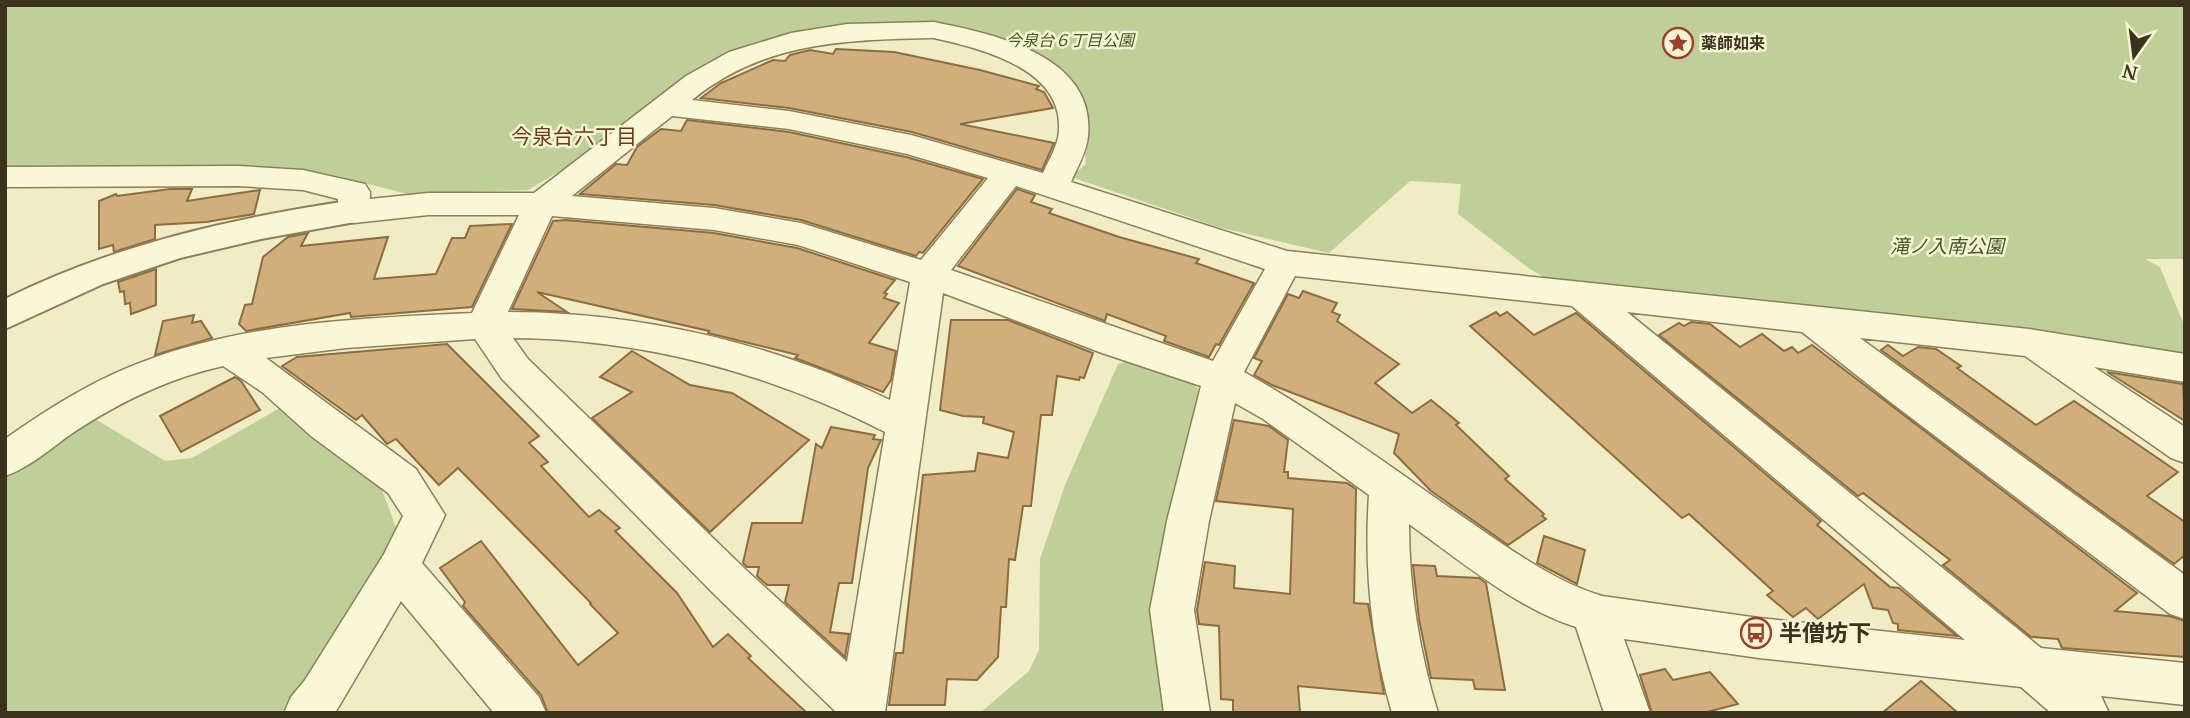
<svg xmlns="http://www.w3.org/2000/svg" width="2190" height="718" font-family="'PT Serif','Noto Sans JP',serif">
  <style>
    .green { fill: #becf98 }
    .building { fill: #d0af7a; stroke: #8d6d3f; stroke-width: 2 }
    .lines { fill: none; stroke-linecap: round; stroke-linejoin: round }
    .minor-casing { stroke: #8d7f5a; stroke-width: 3 }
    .tertiary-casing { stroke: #8d7f5a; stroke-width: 4 }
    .minor { fill: #faf7d9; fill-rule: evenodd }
    .tertiary { fill: #faf7d9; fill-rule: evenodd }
    .labels { text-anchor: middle; stroke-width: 5; stroke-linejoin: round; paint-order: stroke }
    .far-park-label { font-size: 16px; font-style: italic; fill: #415924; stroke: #f7f4d5 }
    .far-poi-label { font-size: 16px; font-weight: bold; fill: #3c331f; stroke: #f7f4d5; text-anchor: start }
    .park-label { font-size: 19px; font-style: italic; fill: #415924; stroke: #f7f4d5 }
    .neighbourhood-label { font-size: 21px; fill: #6b3c1c; stroke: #f7f4d5 }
    .near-poi-label { font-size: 23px; font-weight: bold; fill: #3c331f; stroke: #f7f4d5; text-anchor: start }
  </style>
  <rect width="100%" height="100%" fill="#f0ecc5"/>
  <!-- green -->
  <g class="green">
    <polygon points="5,5 2185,5 2185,259 2145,259 2160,267 2185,327 2185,358 1554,283 1530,269 1458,214 1461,184 1410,181 1329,253 1218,227 1071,177 1086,164 1081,115 987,36 780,40 528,190 407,194 337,176 186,168 5,169"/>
    <polygon points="1132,360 1193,383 1202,394 1160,549 1154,625 1166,713 980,713 1029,671 1039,650 1040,559 1065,485 1118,364"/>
    <path d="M280,408L319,444L382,490L397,530C368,595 332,663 280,713H5V476L90,416L165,461L192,458Z"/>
  </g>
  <!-- building -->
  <g class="building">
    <polygon points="836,49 894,52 980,70 1039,86 1036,89 1044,92 1053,108 960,124 1054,143 1042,170 912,132 789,108 701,98 721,83 773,60 785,61 790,55 810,50 833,54"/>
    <polygon points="687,120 789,132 906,157 983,179 923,253 919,252 916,256 801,220 714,205 580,194 616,164 627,165 637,147 661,129 681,131"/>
    <polygon points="170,189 192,189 187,201 260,190 254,214 206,222 155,225 155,239 114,252 113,245 99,249 99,201 116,194 117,196"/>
    <polygon points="1017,189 1035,195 1031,202 1052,209 1049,213 1119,237 1199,259 1196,263 1254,283 1219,345 1216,344 1209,357 1164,341 1166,336 1107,314 1105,321 958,266"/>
    <polygon points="566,220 714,233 797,248 895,280 884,293 887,294 884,298 899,303 869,343 896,351 891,380 883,392 795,358 798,355 708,333 709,331 537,292 567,312 512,309 553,221"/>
    <polygon points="512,224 472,307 351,317 350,313 246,331 239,324 245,305 252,304 263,257 288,237 308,233 301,246 388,237 374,279 436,274 452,238 465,238 470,226"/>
    <polygon points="156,269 156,305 131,314 130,303 125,304 124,291 120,292 118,282"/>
    <polygon points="1303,291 1337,303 1332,312 1340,315 1337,321 1399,364 1375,383 1412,413 1431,400 1459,423 1456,425 1509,476 1505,479 1544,514 1542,516 1546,519 1508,545 1431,491 1394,453 1399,434 1272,385 1254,375 1262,361 1254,358 1288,294 1299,298"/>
    <polygon points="1496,312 1500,316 1507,312 1534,335 1576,313 1821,521 1817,525 1890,587 1899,588 1957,636 1898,630 1898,624 1893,623 1888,610 1873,608 1864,584 1818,619 1806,608 1793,617 1767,595 1773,591 1689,514 1682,518 1470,326"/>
    <polygon points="194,315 192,323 201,321 212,338 155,355 163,321"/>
    <polygon points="951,320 1008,320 1093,353 1084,378 1080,377 1079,380 1057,376 1052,415 1041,415 1031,506 1023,506 1015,560 1009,559 1006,607 1001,607 998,657 977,680 947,679 945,705 889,705 896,653 903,653 923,475 975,471 978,453 1008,458 1014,432 983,423 984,417 963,416 940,410"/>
    <polygon points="1691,322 1710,324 1740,347 1762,334 1784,351 1792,347 1798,353 1812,345 2137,593 2115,611 2169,616 2185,621 2185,657 2062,648 2058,639 2031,637 1943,565 1950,560 1863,493 1858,496 1659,335 1679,323 1684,326"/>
    <polygon points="447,344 539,436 529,443 548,462 541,466 589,517 599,510 620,528 615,531 677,593 713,647 728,634 751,656 748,658 807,713 548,713 541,695 463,606 465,602 440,568 481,541 578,665 618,633 590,604 591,603 458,468 439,485 396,439 387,444 362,415 356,420 282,366 297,357"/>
    <polygon points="1888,345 1903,356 1918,347 1936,349 1961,366 1957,368 2036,425 2074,401 2178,472 2147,496 2185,522 2185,555 2174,564 1881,350"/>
    <polygon points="632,351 690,385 732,393 809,440 710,532 592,418 632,392 600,377"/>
    <polygon points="2107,372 2183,384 2185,421"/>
    <polygon points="235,377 241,381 260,410 181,452 160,416"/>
    <polygon points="1234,420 1269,426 1288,440 1284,472 1288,472 1288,478 1347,483 1356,489 1354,603 1368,604 1384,694 1298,686 1300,713 1233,713 1233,700 1221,699 1219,626 1199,624 1197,610 1205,562 1235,566 1234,588 1290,594 1293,509 1216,501"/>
    <polygon points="831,427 875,435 873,439 881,440 868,468 852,583 839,583 830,632 849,634 845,657 785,602 789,585 767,585 757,576 759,567 747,567 743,563 752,523 802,523 816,444 822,448"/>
    <polygon points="1544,536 1585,550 1577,584 1537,563"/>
    <polygon points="1413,565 1435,566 1437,576 1479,578 1486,583 1505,690 1475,689 1473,680 1431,678 1419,619"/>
    <polygon points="1665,669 1673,680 1710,672 1738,704 1703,713 1652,713 1640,675"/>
    <polygon points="1921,681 1958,713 1882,713"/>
  </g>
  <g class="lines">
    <!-- minor casing -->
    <g class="minor-casing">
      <path id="minor" d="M934,22C993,34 1096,55 1088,136C1087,151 1077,168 1071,182L1287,251L2029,329L2185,354V382L2094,367L2185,427V463L2171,458L2025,356L1860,338L2185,575V619L2170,614L1893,404L1802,332L1627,312L2041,648L2185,663V705L2101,696L2109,713H2051L2021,687L1759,658L1624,639L1650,713H1604L1576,627C1519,610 1458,559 1409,524C1409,588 1419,651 1438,713H1392C1371,641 1364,569 1369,495L1263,419L1235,403L1209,521L1194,610L1210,713H1164L1150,610L1167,521L1201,386L1102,353L943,293L885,713H837L715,595L502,379L475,339L346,348L266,358L416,469L445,515L422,563L539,697L546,713H494L401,601L335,713H284L291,697L305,680L384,554L403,516L388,493L311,436L262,392L223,366C169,378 120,402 74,432C52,447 31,467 5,476V439C49,408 95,379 145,361C248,322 364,318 472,313L519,215H428L354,223L342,220L338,212V199L303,190L238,186L5,187V167L238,166L303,170L365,184L370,192V199L428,193H534L686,76L729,52L791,33L847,24ZM934,38C983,49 1070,70 1058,138C1055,150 1048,162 1043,173L911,135L789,111L692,100C765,41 845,40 934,38ZM672,116L789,129L907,154L988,178L921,260L801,223L714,208L572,196ZM1016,186L1265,269L1213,361L951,270ZM552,216L714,230L798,245L910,282L890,400C774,343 638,312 508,312ZM1295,276L1572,306L1965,640L1759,618L1602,596C1552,581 1506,546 1463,517C1391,467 1321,415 1244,372ZM513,338C643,339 770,373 885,432L847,662L745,569L528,359Z"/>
    </g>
    <!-- tertiary casing -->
    <g class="tertiary-casing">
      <path id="tertiary" d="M354,200L366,204L371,212L366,220L261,239L180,258L103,284L5,329V299C116,244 233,218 354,200Z"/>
    </g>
    <!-- minor -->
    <use href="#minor" class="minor"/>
    <!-- tertiary -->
    <use href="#tertiary" class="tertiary"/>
  </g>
  <!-- icons -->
  <defs>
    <g id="sight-ring" transform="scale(1.575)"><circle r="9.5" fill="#f7f4d5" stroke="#9f3e27" stroke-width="1.5"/><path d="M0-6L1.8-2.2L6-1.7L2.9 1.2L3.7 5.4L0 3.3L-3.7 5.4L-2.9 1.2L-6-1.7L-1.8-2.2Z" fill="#9f3e27"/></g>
    <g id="bus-ring" transform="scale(1.575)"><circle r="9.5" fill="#f7f4d5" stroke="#9f3e27" stroke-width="1.5"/><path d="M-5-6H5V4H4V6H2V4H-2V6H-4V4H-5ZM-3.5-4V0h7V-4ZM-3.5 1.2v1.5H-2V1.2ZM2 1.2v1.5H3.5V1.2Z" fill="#9f3e27"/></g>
  </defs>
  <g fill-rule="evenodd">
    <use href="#sight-ring" x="1678" y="43"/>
    <use href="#bus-ring" x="1756" y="633"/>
  </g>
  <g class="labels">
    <!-- far-park labels -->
    <g class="far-park-label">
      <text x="1070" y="46">今泉台６丁目公園</text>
    </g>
    <!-- far-poi labels -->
    <g class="far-poi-label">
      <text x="1701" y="49">薬師如来</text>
    </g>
    <!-- park labels -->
    <g class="park-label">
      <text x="1947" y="253">滝ノ入南公園</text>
    </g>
    <!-- neighbourhood labels -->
    <g class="neighbourhood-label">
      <text x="574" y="144">今泉台六丁目</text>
    </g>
    <!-- near-poi labels -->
    <g class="near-poi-label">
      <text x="1779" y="641">半僧坊下</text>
    </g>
  </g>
  <!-- border -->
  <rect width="2190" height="718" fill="none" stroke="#3c331f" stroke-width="14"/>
  <!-- north arrow -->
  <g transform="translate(2134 56) rotate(194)" stroke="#f7f4d5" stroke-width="5" paint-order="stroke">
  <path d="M0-5L12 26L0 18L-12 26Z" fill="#3c331f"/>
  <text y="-10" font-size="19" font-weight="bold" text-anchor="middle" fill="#3c331f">N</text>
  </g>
</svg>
